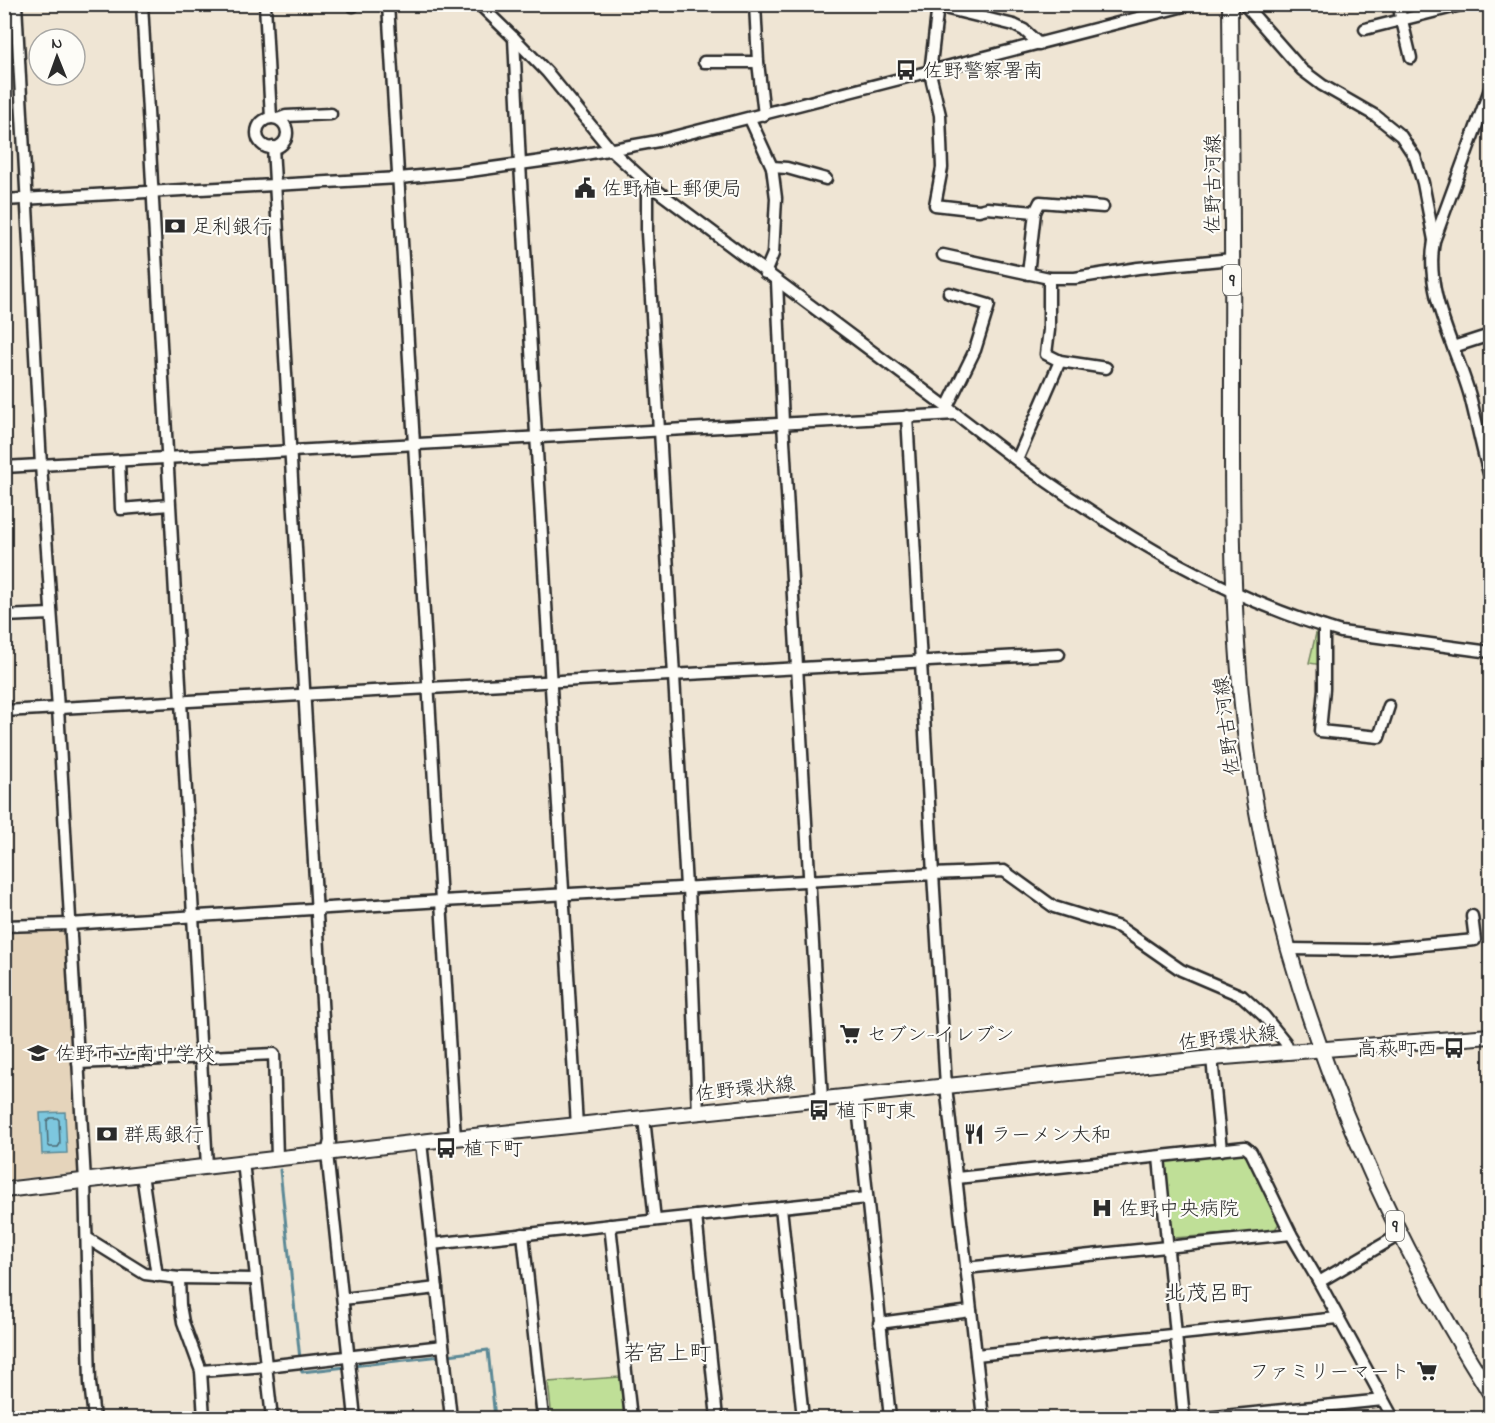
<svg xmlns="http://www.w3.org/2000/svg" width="1495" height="1423" font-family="'Indie Flower','Klee One',sans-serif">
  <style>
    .built { fill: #e5d4bb }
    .green { fill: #bfdf97; stroke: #758561; stroke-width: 1.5 }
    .water { fill: #7dc7de; stroke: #5c8996; stroke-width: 1.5 }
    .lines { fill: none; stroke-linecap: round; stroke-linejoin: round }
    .shore { stroke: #4c6973; stroke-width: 1.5 }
    .stream { stroke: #5c8996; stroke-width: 3 }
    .minor-casing { stroke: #2b2b2b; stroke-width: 15 }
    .major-casing { stroke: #2b2b2b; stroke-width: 18 }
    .minor { stroke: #fdfcf7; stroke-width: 10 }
    .major { stroke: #fdfcf7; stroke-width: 14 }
    .labels { text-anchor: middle; stroke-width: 4.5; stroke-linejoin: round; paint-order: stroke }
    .shield { fill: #fdfcf7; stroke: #6a6a68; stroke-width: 1.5 }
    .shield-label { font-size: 18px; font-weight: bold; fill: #2b2b2b }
    .poi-label { font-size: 20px; fill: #2b2b2b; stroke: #fdfcf7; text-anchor: start }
    .street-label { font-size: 20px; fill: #2b2b2b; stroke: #fdfcf7 }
    .quarter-label { font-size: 22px; fill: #2b2b2b; stroke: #fdfcf7 }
  </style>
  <rect width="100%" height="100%" fill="#efe5d4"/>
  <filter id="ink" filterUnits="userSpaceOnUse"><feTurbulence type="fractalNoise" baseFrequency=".0167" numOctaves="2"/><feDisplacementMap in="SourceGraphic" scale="12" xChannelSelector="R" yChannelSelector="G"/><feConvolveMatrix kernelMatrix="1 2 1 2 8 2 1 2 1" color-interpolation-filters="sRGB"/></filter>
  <g filter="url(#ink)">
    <!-- built -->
    <polygon class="built" points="64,931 78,1172 5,1180 5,934"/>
    <!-- green -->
    <g class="green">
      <polygon points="1317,629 1322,634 1322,665 1309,663"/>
      <polygon points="1244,1152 1280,1222 1274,1231 1172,1238 1164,1161"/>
      <polygon points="620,1377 624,1418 552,1418 548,1382"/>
    </g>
    <!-- water -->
    <polygon class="water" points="65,1112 67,1153 42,1154 40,1113"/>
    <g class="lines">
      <!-- shore -->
      <polygon class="shore" points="50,1118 57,1118 59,1120 60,1144 58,1147 50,1147 48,1145 47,1121"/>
      <!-- stream -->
      <g class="stream">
        <polyline points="280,1170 300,1359"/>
        <polyline points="448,1355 488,1350 495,1418"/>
        <polyline points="301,1366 302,1372 346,1367"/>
        <polyline points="352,1366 441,1356"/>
      </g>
      <!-- minor casing -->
      <g class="minor-casing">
        <g id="minor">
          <polyline points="16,4 41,465 58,708 85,1181 90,1383 94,1418"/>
          <polyline points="142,4 207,1166"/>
          <polyline points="265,4 271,118"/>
          <polyline points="353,4 353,6"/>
          <polyline points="388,4 455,1138"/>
          <path d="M479,4L514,38L547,72L611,150L647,183C745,257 843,330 941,403C972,425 1001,450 1032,471C1128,539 1227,599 1341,632L1490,652"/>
          <polyline points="755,4 758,62 764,115"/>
          <polyline points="1244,4 1302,70 1322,85 1376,116 1401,136 1415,157 1423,183 1434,240"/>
          <polyline points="1398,4 1411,58"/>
          <polyline points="932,5 1014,25 1024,30 1039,44"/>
          <polyline points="938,5 930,73 940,115 942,168 935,205 979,210 987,208 1035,212"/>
          <polyline points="1365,29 1465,4"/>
          <polyline points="514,38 520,164 577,1126"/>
          <polyline points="704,62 758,62"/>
          <path d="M1490,89L1434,241C1424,294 1456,346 1470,396C1477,423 1482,450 1490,477"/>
          <circle cx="272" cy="133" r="15"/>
          <polyline points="278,119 286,116 331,114"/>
          <polyline points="750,119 772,167 776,198 773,254 765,273"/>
          <polyline points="273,147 330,1141 327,1153 355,1418"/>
          <polyline points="772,167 787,168 826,179"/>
          <polyline points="647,183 647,233 659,430"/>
          <polyline points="4,200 399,178 463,172 563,158 658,141 1192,4"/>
          <polyline points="943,255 1049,278 1075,278 1138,268 1232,259"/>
          <polyline points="1028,274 1035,212 1040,202 1103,207"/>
          <polyline points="1049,278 1049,330 1046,354 1060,361 1106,368"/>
          <polyline points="777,281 783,423 822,1100"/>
          <polyline points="1453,347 1490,335"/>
          <polyline points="947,407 975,350 989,305 949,293"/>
          <polyline points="907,416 933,874 1004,871 1054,907 1119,927 1181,970 1242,996 1264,1016 1285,1042 1289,1051"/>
          <polyline points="660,430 686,887"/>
          <polyline points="1017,460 1060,361"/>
          <polyline points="119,461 121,509 169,505"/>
          <polyline points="4,467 956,414"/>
          <polyline points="4,616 51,614"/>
          <polyline points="1324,627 1324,689 1320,731 1379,737 1389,706"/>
          <polyline points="4,711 1059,654"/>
          <polyline points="689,887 698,1113"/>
          <polyline points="4,926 69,924 442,901 933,874 946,1086 983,1418"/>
          <polyline points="1289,949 1368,950 1475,940 1472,916"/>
          <polyline points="1212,1058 1221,1150"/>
          <polyline points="78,1063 274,1054 277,1158"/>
          <polyline points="857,1097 890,1418"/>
          <polyline points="644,1118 655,1220"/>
          <polyline points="421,1142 451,1418"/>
          <polyline points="1159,1157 1184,1418"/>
          <polyline points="243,1162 272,1418"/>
          <polyline points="142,1174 157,1276"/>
          <polyline points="957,1178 1245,1147 1251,1152 1291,1234 1319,1282 1393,1418"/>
          <polyline points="781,1207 803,1418"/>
          <polyline points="696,1216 717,1418"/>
          <polyline points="610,1225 631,1418"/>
          <polyline points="523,1234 543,1418"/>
          <polyline points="87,1238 145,1274 179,1278 180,1305 183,1322 201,1371 204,1418"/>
          <polyline points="432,1244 867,1198"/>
          <polyline points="966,1268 1291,1234"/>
          <polyline points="179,1278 255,1279"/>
          <polyline points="1319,1282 1399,1235"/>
          <polyline points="343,1299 437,1288"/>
          <polyline points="879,1323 971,1311"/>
          <polyline points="976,1355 1338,1318"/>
          <polyline points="201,1371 266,1366 443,1346"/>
          <polyline points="1204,1418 1383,1400"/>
        </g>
      </g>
      <!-- major casing -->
      <g class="major-casing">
        <g id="major">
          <path d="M1230,4C1231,123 1233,241 1232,359C1232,489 1230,619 1247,749C1278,981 1366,1195 1490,1393"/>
          <polyline points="4,1190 455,1138 1212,1058 1490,1036"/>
        </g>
      </g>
      <!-- minor -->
      <use href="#minor" class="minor"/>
      <!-- major -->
      <use href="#major" class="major"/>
    </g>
  </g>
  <!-- icons -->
  <defs>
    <g id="bus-bare" transform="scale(1.62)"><path d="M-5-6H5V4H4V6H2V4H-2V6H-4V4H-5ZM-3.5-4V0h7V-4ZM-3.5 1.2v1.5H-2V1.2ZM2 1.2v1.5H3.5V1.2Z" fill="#2b2b2b" stroke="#fdfcf7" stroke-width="2.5" paint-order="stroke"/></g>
    <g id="civic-bare" transform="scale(1.62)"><path d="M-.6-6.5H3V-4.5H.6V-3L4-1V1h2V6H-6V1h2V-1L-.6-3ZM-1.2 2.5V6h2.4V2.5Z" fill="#2b2b2b" stroke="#fdfcf7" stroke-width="2.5" paint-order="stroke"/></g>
    <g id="bank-bare" transform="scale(1.62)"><path d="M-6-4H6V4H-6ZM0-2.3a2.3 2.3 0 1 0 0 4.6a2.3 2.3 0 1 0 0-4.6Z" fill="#2b2b2b" stroke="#fdfcf7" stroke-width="2.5" paint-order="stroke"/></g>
    <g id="supermarket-bare" transform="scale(1.62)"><path d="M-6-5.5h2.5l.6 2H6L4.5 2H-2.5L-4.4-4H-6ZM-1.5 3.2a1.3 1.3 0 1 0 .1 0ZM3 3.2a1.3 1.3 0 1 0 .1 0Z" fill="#2b2b2b" stroke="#fdfcf7" stroke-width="2.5" paint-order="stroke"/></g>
    <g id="school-bare" transform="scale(1.62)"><path d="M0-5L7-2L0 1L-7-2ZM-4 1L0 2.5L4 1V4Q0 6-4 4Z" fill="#2b2b2b" stroke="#fdfcf7" stroke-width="2.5" paint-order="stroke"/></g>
    <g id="restaurant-bare" transform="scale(1.62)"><path d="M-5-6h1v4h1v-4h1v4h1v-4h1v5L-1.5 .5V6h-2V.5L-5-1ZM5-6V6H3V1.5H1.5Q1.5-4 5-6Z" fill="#2b2b2b" stroke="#fdfcf7" stroke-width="2.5" paint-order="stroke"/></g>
    <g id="hospital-bare" transform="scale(1.62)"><path d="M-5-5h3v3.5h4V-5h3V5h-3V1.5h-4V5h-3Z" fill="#2b2b2b" stroke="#fdfcf7" stroke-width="2.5" paint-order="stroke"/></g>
  </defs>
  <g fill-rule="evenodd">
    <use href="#bus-bare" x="906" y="70"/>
    <use href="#civic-bare" x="585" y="188"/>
    <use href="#bank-bare" x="175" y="226"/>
    <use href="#supermarket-bare" x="850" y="1034"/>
    <use href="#bus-bare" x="1454" y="1048"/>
    <use href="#school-bare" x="38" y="1053"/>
    <use href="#bus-bare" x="819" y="1110"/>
    <use href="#bank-bare" x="107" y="1134"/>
    <use href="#restaurant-bare" x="974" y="1134"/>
    <use href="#bus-bare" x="446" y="1148"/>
    <use href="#hospital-bare" x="1102" y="1208"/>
    <use href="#supermarket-bare" x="1427" y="1371"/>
  </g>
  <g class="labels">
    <!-- shield labels -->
    <g class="shield">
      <rect x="1223" y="265" width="18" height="30" rx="4.5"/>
      <rect x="1386" y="1211" width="18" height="30" rx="4.5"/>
    </g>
    <g class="shield-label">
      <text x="1232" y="286">9</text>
      <text x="1395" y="1232">9</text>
    </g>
    <!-- poi labels -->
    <g class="poi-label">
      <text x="923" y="77">佐野警察署南</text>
      <text x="602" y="195">佐野植上郵便局</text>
      <text x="192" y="233">足利銀行</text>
      <text x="867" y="1041">セブン-イレブン</text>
      <text x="1437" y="1055" text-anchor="end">高萩町西</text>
      <text x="55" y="1060">佐野市立南中学校</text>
      <text x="836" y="1117">植下町東</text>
      <text x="124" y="1141">群馬銀行</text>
      <text x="991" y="1141">ラーメン大和</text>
      <text x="463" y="1155">植下町</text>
      <text x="1119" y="1215">佐野中央病院</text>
      <text x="1410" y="1378" text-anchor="end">ファミリーマート</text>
    </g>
    <!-- street labels -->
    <g class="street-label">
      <text transform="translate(1212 184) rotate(-90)" y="7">佐野古河線</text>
      <text transform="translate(1226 726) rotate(-97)" y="7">佐野古河線</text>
      <text transform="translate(1228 1037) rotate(-6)" y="7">佐野環状線</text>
      <text transform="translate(745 1088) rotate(-6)" y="7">佐野環状線</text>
    </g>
    <!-- quarter labels -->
    <g class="quarter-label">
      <text x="1208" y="1300">北茂呂町</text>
      <text x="667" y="1360">若宮上町</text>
    </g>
  </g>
  <!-- margin -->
  <rect width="1495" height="1423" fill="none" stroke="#fdfcf7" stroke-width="24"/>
  <rect x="12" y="12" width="1471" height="1399" fill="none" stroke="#2b2b2b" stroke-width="2" filter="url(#ink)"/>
  <!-- north arrow -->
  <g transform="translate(57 57) rotate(359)"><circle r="28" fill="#fdfcf7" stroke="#a9a8a5" stroke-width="1.5"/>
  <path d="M0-4.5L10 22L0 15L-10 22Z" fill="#2b2b2b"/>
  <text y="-9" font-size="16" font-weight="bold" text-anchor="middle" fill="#2b2b2b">N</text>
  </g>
</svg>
